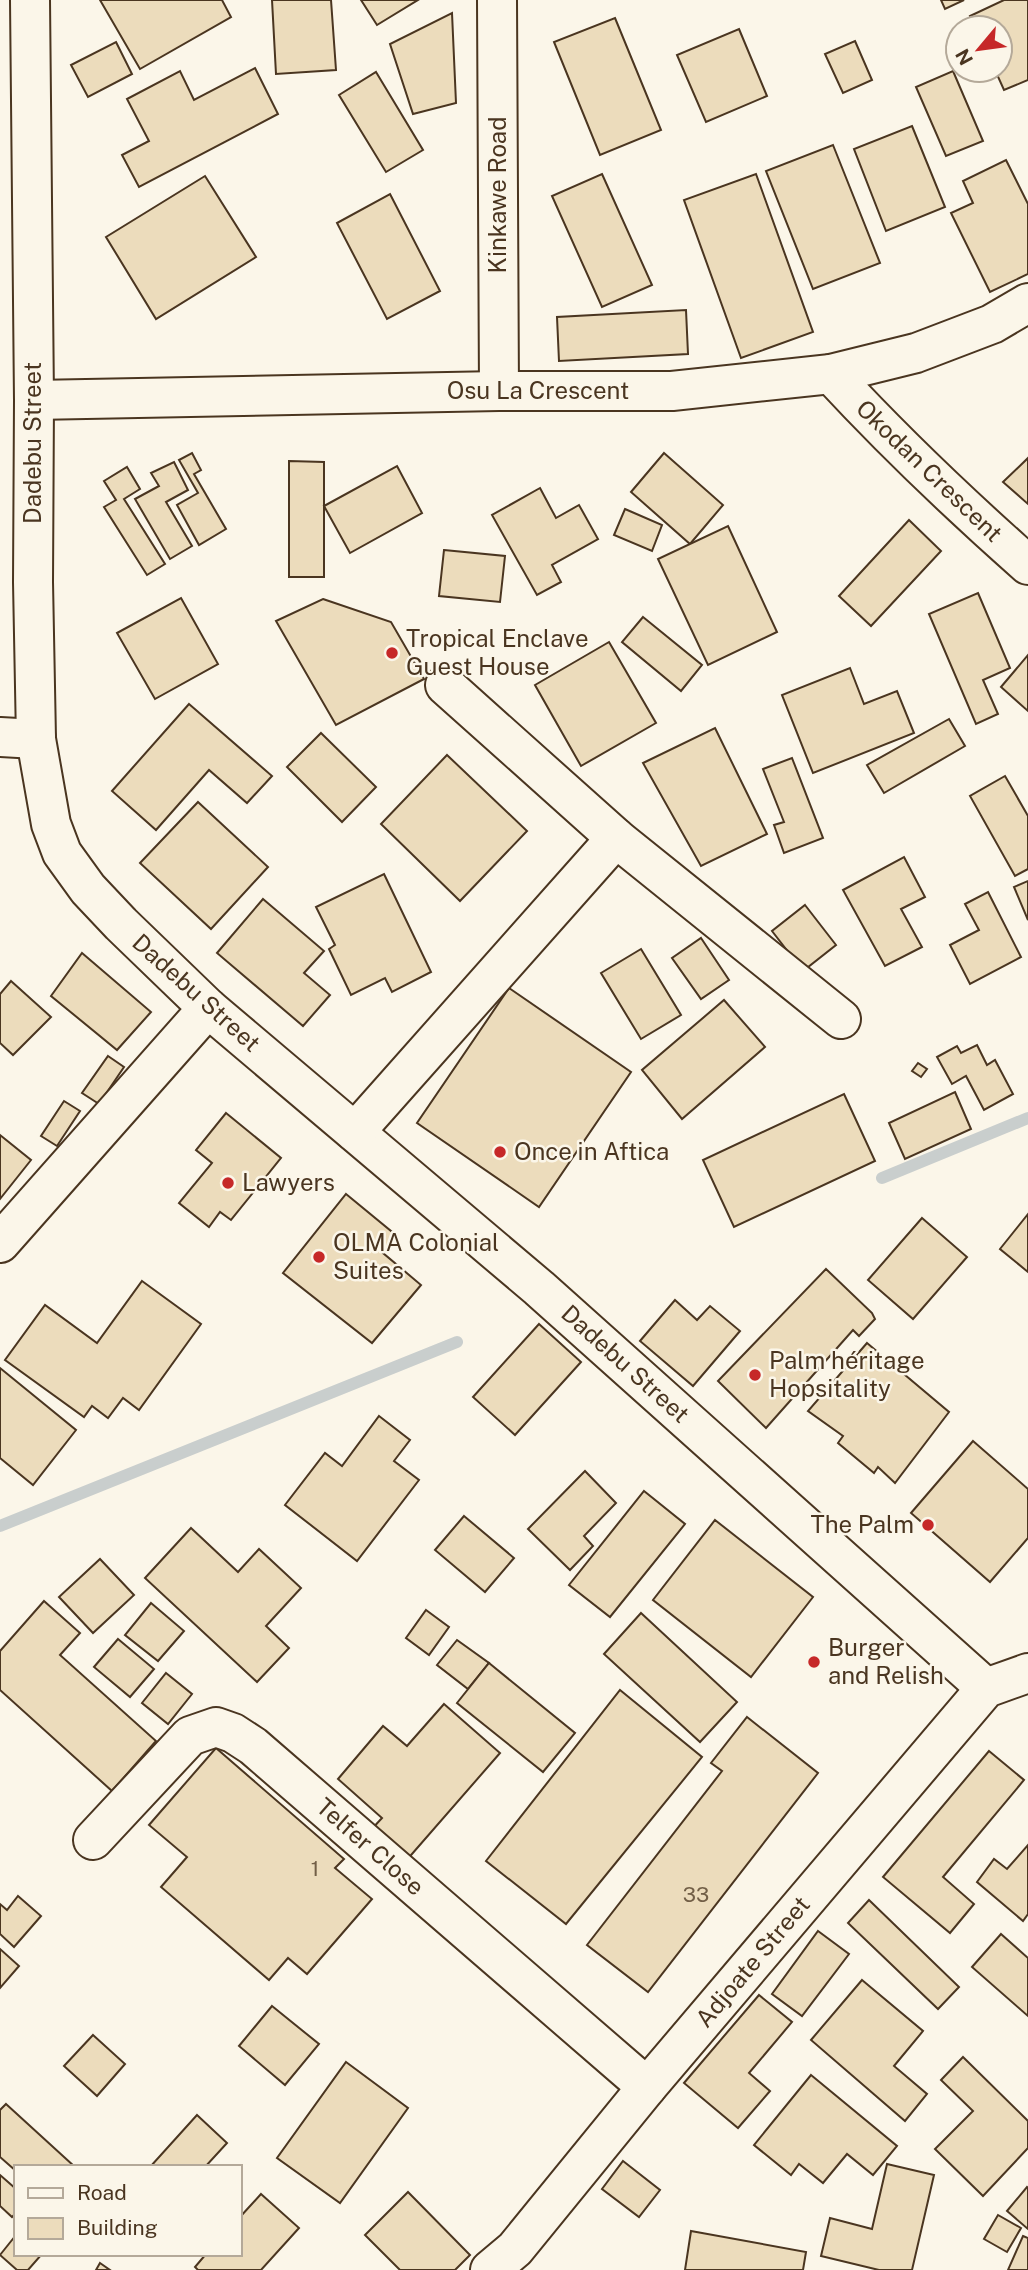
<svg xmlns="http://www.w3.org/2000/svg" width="1028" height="2270" font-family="'Public Sans',sans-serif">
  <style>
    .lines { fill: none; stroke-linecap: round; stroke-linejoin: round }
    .stream { stroke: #c9cecd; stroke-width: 12 }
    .building { fill: #ecdcbc; stroke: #4a3520; stroke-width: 2 }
    .minor-casing { stroke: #4a3520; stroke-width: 42 }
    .minor { stroke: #fbf6e9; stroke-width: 38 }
    .poi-dot { fill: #c62828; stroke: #fbf6e9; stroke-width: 2.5 }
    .labels { text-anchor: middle; stroke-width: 5; stroke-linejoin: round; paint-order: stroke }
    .number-label { font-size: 21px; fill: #725f47 }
    .street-label { font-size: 24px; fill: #4a3520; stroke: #fbf6e9 }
    .poi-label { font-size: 24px; fill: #4a3520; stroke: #fbf6e9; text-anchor: start }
  </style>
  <rect width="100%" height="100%" fill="#fbf6e9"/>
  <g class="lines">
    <!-- stream -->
    <g class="stream">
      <polyline points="882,1178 1028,1118"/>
      <polyline points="0,1526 457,1342"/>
    </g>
  </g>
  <!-- building -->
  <g class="building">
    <polygon points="100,0 222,0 231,17 140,69"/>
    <polygon points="272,0 331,0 336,70 276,74"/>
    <polygon points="361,0 418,0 377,25"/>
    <polygon points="941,0 964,0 945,9"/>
    <polygon points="1004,0 1028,0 1028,80 1004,90 995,70 1000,70 1000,28 976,28 970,16"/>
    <polygon points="452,13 456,103 413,114 390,44"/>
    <polygon points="615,18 661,130 600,155 554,42"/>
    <polygon points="739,29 767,96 706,122 677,55"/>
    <polygon points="855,41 872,80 843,93 825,54"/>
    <polygon points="116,42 132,74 88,97 71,65"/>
    <polygon points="255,68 278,114 139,187 122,155 149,141 127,99 180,71 194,100"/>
    <polygon points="953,71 983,141 946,156 916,87"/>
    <polygon points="376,72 423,150 386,172 339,95"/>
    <polygon points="912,126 945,207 886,231 854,149"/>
    <polygon points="833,145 880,263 813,289 766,171"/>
    <polygon points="1006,160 1028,204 1028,274 990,292 951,213 973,203 963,181"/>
    <polygon points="602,174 652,285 602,307 552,196"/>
    <polygon points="756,174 813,332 741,358 684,200"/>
    <polygon points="205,176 256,257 156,319 106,237"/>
    <polygon points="390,194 440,291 387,319 337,223"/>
    <polygon points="686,310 688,354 559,361 557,317"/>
    <polygon points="192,453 201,470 194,474 226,529 199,545 177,505 198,493 179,460"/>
    <polygon points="664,453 723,505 690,544 631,492"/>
    <polygon points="1028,458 1028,504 1003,482"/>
    <polygon points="289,461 324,462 324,577 289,577"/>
    <polygon points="174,462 188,490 166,502 192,546 170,559 135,499 159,486 151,473"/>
    <polygon points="397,466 422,513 350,553 324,506"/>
    <polygon points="127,467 140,489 124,499 165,564 147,575 104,507 116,500 104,481"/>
    <polygon points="540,488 556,518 579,505 598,539 552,565 561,582 537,595 492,515"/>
    <polygon points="625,509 662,525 652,551 614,535"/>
    <polygon points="909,520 941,551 871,626 839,596"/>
    <polygon points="728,526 777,632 708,665 658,559"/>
    <polygon points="444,550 505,556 500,602 439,596"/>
    <polygon points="978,593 1010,668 983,680 998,714 976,724 929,614"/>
    <polygon points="181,598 218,664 155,699 117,633"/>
    <polygon points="323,599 391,622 424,679 336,725 276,621"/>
    <polygon points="643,617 702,665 681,691 622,642"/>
    <polygon points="609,642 656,723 581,766 535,685"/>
    <polygon points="1028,655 1028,711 1001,687"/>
    <polygon points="850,668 864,704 897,691 914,733 813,773 782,695"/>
    <polygon points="189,704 272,776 247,803 209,770 156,830 112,791"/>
    <polygon points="949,719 965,746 884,793 867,765"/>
    <polygon points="715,728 767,834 701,866 643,763"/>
    <polygon points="321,733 376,787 342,822 287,767"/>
    <polygon points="447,755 527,831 460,901 381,824"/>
    <polygon points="792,758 823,838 784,853 774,825 784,822 763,769"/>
    <polygon points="1005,776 1028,816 1028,869 1015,876 970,796"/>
    <polygon points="198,802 268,867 211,929 140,863"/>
    <polygon points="904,857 925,897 901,909 922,947 885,966 843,890"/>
    <polygon points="384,874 431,972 392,992 385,978 351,995 329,949 335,945 316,907"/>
    <polygon points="1028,881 1028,920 1014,887"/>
    <polygon points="988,892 1021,957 970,984 950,945 979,930 965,904"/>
    <polygon points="263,899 324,951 304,973 330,995 303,1026 217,953"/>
    <polygon points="805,905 836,945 803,971 772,931"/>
    <polygon points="701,938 729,980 701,999 672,958"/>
    <polygon points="641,949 681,1015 641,1039 601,973"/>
    <polygon points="82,953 151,1012 117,1050 51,996"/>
    <polygon points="11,981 51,1017 13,1055 0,1043 0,994"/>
    <polygon points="509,988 631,1072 539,1207 417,1123"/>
    <polygon points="724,1000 765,1047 682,1119 642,1070"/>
    <polygon points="977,1045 987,1065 995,1060 1013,1094 984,1110 966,1076 952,1084 937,1057 957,1046 961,1053"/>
    <polygon points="108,1056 124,1067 99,1104 82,1093"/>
    <polygon points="918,1063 927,1069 921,1077 912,1071"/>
    <polygon points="955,1092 971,1129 905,1159 889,1123"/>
    <polygon points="844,1094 875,1161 734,1227 703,1160"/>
    <polygon points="64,1101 80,1111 57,1146 41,1136"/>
    <polygon points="226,1113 281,1158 231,1220 220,1212 209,1227 179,1203 212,1163 196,1150"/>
    <polygon points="0,1135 31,1160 0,1199"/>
    <polygon points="346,1194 397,1236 383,1253 421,1285 372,1343 283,1273"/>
    <polygon points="1028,1214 1028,1272 1000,1249"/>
    <polygon points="922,1218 967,1257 913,1319 868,1280"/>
    <polygon points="826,1269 872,1313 875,1319 859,1336 853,1330 766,1428 718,1381"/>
    <polygon points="142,1281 201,1324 139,1410 123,1398 108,1418 92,1406 84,1417 5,1360 45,1305 97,1343"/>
    <polygon points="675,1300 697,1320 710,1306 740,1331 693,1386 640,1341"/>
    <polygon points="539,1324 581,1362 515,1435 473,1397"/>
    <polygon points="867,1343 949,1412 895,1483 878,1467 874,1473 838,1443 843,1436 808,1411"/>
    <polygon points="0,1368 76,1430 33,1485 0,1458"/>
    <polygon points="379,1416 410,1440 394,1461 419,1480 357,1561 285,1505 325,1453 342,1466"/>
    <polygon points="973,1441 1028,1489 1028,1538 990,1582 911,1513"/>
    <polygon points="585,1471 616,1503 584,1536 593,1546 570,1570 528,1529"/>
    <polygon points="644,1491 685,1524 610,1617 569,1585"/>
    <polygon points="464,1516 514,1558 485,1592 435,1550"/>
    <polygon points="715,1520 813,1597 751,1677 653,1600"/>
    <polygon points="191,1528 238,1572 259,1549 301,1588 266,1626 289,1648 257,1682 145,1578"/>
    <polygon points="100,1559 134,1595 93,1633 59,1597"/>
    <polygon points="44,1601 80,1633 60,1655 156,1741 112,1791 0,1690 0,1651"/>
    <polygon points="151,1603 184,1631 158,1661 125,1635"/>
    <polygon points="426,1610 449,1627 429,1655 406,1638"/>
    <polygon points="641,1613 737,1702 700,1742 604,1654"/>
    <polygon points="118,1639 154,1669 130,1697 94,1667"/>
    <polygon points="457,1640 489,1663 468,1689 437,1665"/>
    <polygon points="489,1663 575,1733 543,1772 457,1703"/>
    <polygon points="166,1673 192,1694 168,1724 142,1703"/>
    <polygon points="620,1690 702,1757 566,1924 486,1861"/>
    <polygon points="444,1704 500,1753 405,1862 370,1831 382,1818 338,1779 383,1726 407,1746"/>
    <polygon points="747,1717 818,1773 648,1992 587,1945 722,1771 711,1763"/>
    <polygon points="216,1748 344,1859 335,1868 372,1899 307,1974 288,1958 269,1980 161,1887 187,1857 149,1825"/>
    <polygon points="989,1751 1024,1780 943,1877 974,1904 950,1933 883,1877"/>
    <polygon points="1028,1845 1028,1914 1023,1921 977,1882 994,1859 1007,1869"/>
    <polygon points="18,1896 41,1916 14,1947 0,1934 0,1904 7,1910"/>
    <polygon points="869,1900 959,1987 938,2009 848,1923"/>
    <polygon points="818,1931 849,1954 802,2016 772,1994"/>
    <polygon points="1001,1934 1028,1958 1028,2016 972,1967"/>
    <polygon points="0,1949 19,1966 0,1988"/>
    <polygon points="862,1980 923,2031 894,2066 927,2094 905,2121 811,2040"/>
    <polygon points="759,1995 792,2022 749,2073 770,2091 738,2128 684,2083"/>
    <polygon points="272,2006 319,2044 285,2085 239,2046"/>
    <polygon points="93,2035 125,2064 97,2096 64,2066"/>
    <polygon points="963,2057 1028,2121 1028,2148 983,2196 935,2149 973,2111 941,2080"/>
    <polygon points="346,2062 408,2108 340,2203 277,2158"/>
    <polygon points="811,2075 897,2146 873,2175 847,2154 823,2183 799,2164 791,2175 754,2145"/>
    <polygon points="6,2104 75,2167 16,2167 16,2171 0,2157 0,2110"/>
    <polygon points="197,2115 227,2143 205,2167 150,2167"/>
    <polygon points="623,2161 660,2190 639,2217 602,2189"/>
    <polygon points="887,2164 934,2175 912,2270 879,2270 821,2256 830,2218 872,2229"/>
    <polygon points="0,2175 16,2189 16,2213 12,2217 0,2206"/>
    <polygon points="1027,2187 1028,2188 1028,2229 1007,2211"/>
    <polygon points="408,2192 470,2255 455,2270 400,2270 365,2235"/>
    <polygon points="261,2194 299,2228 261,2270 198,2270 195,2267 206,2254 240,2254 240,2217"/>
    <polygon points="998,2215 1021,2228 1007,2252 984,2239"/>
    <polygon points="691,2231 806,2252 803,2270 685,2270"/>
    <polygon points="16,2235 16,2254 42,2254 28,2270 17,2270 0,2255"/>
    <polygon points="1023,2236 1028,2238 1028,2270 1008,2270"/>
    <polygon points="100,2263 110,2270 96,2270"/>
  </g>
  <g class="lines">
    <!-- minor casing -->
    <g class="minor-casing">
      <g id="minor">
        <polyline points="30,0 34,400 33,582 36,739 51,824 62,853 88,889 121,924 208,1008 539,1288 986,1688"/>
        <polyline points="497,0 499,391"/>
        <path d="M831,374C894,442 959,504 1028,565"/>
        <polyline points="34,400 499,391 672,391 831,374 916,353 992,324 1028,303"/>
        <polyline points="445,685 616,838 841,1019"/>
        <polyline points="0,737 36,739"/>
        <polyline points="355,1132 616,838"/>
        <polyline points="0,1243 208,1008"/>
        <polyline points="93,1840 190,1736 216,1727 233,1733 253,1746 647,2087"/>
        <polyline points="490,2270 515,2249 647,2087 986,1688 1028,1673"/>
      </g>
    </g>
    <!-- minor -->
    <use href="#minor" class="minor"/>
  </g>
  <!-- markers -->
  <g class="poi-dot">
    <circle cx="392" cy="653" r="7"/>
    <circle cx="500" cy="1152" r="7"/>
    <circle cx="228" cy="1183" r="7"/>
    <circle cx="319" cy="1257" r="7"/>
    <circle cx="755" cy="1375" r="7"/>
    <circle cx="928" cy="1525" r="7"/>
    <circle cx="814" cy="1662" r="7"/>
  </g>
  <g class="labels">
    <!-- number labels -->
    <g class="number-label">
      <text x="315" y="1876">1</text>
      <text x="696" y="1902">33</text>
    </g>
    <!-- street labels -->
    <g class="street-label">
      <text transform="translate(498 195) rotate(-90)" y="8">Kinkawe Road</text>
      <text x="538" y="399">Osu La Crescent</text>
      <text transform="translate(33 443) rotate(-90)" y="8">Dadebu Street</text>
      <text transform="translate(929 471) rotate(44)" y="8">Okodan Crescent</text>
      <text transform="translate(196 993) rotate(42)" y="8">Dadebu Street</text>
      <text transform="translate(625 1364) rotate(42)" y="8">Dadebu Street</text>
      <text transform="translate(370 1847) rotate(41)" y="8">Telfer Close</text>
      <text transform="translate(753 1962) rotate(-50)" y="8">Adjoate Street</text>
    </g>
    <!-- poi labels -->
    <g class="poi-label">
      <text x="406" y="647">Tropical Enclave<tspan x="406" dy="28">Guest House</tspan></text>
      <text x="514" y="1160">Once in Aftica</text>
      <text x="242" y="1191">Lawyers</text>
      <text x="333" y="1251">OLMA Colonial<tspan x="333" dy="28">Suites</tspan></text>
      <text x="769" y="1369">Palm héritage<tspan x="769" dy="28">Hopsitality</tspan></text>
      <text x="914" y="1533" text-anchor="end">The Palm</text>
      <text x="828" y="1656">Burger<tspan x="828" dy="28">and Relish</tspan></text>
    </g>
  </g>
  <!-- legend -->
  <rect x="14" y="2165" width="228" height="91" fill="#fbf6e9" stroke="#b4a999" stroke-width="2"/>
  <rect x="28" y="2188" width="35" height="10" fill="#fbf6e9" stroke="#b4a999" stroke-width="2"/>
  <text x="77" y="2200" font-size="21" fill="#4a3520">Road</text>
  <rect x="28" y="2218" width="35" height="21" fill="#ecdcbc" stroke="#b4a999" stroke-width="2"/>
  <text x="77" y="2235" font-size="21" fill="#4a3520">Building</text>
  <!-- north arrow -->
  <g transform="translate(979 49) rotate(241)"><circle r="33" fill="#fbf6e9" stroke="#b4a999" stroke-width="2"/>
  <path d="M0-5L12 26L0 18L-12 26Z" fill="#c62828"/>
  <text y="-10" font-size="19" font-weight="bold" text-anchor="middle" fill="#4a3520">N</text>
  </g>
</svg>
